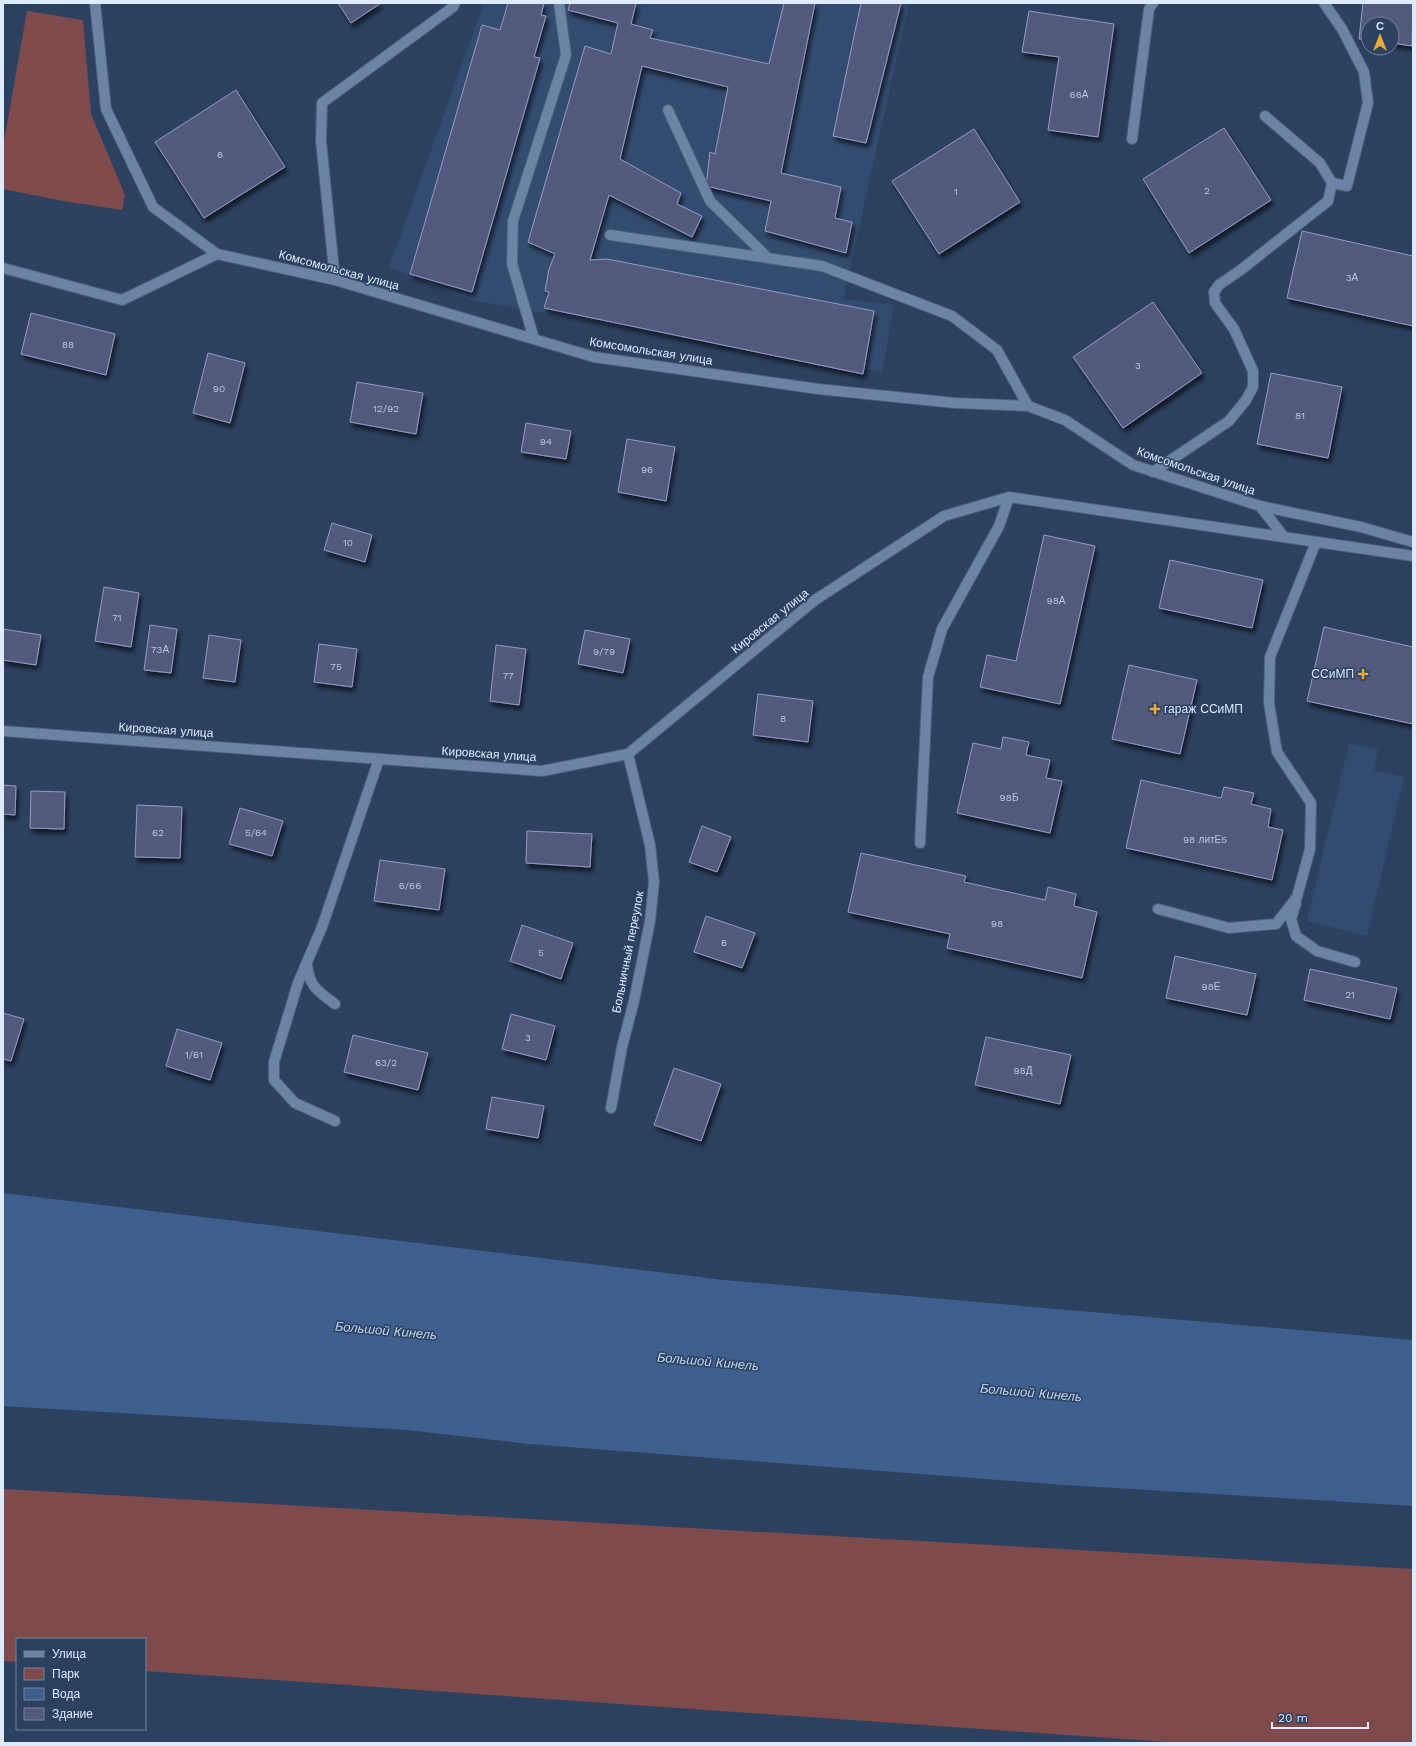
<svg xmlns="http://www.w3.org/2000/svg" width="1416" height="1746" font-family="'Work Sans',sans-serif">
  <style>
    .built { fill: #324c70 }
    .green { fill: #7f4a4c }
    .water { fill: #3d5f8e }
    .building { fill: #53597d; stroke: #949bc3; filter: url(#shadow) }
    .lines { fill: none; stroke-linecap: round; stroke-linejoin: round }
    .lane-casing { stroke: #4c5e77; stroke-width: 12 }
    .street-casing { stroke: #4c5e77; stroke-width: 12 }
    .secondary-casing { stroke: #4c5e77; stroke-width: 12 }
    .lane { stroke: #6b83a5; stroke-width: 10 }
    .street { stroke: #6b83a5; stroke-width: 10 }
    .secondary { stroke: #6b83a5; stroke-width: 10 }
    .poi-dot { fill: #ebaa39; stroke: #2c415f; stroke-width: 1.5 }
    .labels { text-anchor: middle; stroke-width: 3; stroke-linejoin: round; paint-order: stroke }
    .number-label { font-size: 10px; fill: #bbc6de }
    .street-label { font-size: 12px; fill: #deebfe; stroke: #2c415f }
    .poi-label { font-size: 12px; fill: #deebfe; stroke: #2c415f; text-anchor: end }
    .water-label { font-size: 13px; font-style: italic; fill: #c0d5f2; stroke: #2c415f }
  </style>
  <defs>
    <filter id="shadow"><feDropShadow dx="2.5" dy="4.5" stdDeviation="2" flood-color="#0009"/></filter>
  </defs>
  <rect width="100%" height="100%" fill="#2c415f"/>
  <!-- built -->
  <g class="built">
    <polygon points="484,3 909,3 843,299 894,305 882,372 470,300 389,267"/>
    <polygon points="1349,743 1378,750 1374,770 1404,777 1367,936 1307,921"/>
  </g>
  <!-- green -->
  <g class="green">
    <polygon points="27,11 83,20 91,114 125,195 122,210 63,201 3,189 3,147"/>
    <polygon points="3,1489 1413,1569 1413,1743 1182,1743 145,1671 145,1639 17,1639 17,1662 3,1661"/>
  </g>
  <!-- water -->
  <polygon class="water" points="3,1193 724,1280 1413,1340 1413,1506 1065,1485 529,1444 407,1430 3,1406"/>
  <!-- building -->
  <g class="building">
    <polygon points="338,3 381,3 351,23"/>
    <polygon points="508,3 544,3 541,15 546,16 534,57 540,58 472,292 410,274 482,25 500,30"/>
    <polygon points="570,3 636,3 631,24 653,30 650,38 769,64 784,3 815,3 781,173 841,187 835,218 852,222 846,253 765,231 771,201 706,186 710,152 715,154 728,87 642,66 620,159 681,193 677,204 702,216 692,237 609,195 590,260 607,259 874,311 863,374 544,308 549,292 545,291 549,269 555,254 528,242 585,46 611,54 618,23 568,10"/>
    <polygon points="861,3 901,3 866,143 833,136"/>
    <polygon points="1363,3 1413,3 1412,46 1392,43 1392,24 1368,24 1368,40 1359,39"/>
    <polygon points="1029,11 1114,24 1098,137 1048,130 1059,57 1022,52"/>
    <polygon points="236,90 285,167 204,218 155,142"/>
    <polygon points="1224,128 1271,200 1189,253 1143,179"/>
    <polygon points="974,129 1020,202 939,254 892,181"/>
    <polygon points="1302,231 1413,256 1413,326 1287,298"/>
    <polygon points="1153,302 1202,373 1123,428 1073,357"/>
    <polygon points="31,313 115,334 106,375 21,354"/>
    <polygon points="208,353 245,363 230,423 193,413"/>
    <polygon points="1271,373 1342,387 1328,458 1257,444"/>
    <polygon points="357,382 423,393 416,434 350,422"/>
    <polygon points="526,423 571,431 566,459 521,452"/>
    <polygon points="627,439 675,447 666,501 618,492"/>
    <polygon points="332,523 372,535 365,562 324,550"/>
    <polygon points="1044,535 1095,546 1060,704 980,687 987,655 1016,661"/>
    <polygon points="1170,560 1263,580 1252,628 1159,608"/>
    <polygon points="104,587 139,593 131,647 95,641"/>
    <polygon points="150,625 177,629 171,673 144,670"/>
    <polygon points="1324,627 1413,647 1413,724 1307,701"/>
    <polygon points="3,629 41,635 36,665 3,660"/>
    <polygon points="585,630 630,639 623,673 578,664"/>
    <polygon points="209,635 241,640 235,682 203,678"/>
    <polygon points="319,644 357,649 352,687 314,682"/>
    <polygon points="496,645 526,649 519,705 490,701"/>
    <polygon points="1129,665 1197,680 1180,754 1112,739"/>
    <polygon points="758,694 813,701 808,742 753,735"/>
    <polygon points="1003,737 1029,742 1026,755 1050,760 1046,778 1062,781 1050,833 957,813 973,743 1001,749"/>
    <polygon points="1141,780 1221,798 1224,787 1254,793 1251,804 1271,809 1268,827 1283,830 1272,880 1126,848"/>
    <polygon points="3,785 16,786 15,815 3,814"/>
    <polygon points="31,791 65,792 64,829 30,828"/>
    <polygon points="137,805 182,807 180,858 135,857"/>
    <polygon points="240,808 283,821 272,856 229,844"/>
    <polygon points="702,826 731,837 717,872 689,862"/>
    <polygon points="527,831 592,834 590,867 526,863"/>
    <polygon points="861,853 966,876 964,882 1045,900 1048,887 1076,894 1074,906 1097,912 1082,978 947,948 950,934 848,912"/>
    <polygon points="380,860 445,869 439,910 374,901"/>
    <polygon points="706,916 755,933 742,968 694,952"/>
    <polygon points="522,925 573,943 561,979 510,961"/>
    <polygon points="1175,956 1256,974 1247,1015 1166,998"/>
    <polygon points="1310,969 1397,988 1390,1019 1304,1000"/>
    <polygon points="3,1013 24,1019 11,1061 3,1059"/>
    <polygon points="511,1014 555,1026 546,1060 502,1049"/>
    <polygon points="177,1029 222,1043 210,1080 166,1066"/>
    <polygon points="353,1035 428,1053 418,1090 344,1072"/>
    <polygon points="986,1037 1071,1055 1060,1104 975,1085"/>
    <polygon points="674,1068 721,1084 701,1141 654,1125"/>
    <polygon points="492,1097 544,1106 538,1138 486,1129"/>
  </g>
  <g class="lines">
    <!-- lane casing -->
    <g class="lane-casing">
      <g id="lane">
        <polyline points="95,3 106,109 153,207 217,254"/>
        <polyline points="1324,3 1342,29 1364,72 1368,103 1347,186 1332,183"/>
        <polyline points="668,110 710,201 768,258"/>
        <polyline points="1132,139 1149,9 1153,3"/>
        <polyline points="610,235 822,266 952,316 997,350 1028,406"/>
        <polyline points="335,280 321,141 322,103 453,7 455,3"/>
        <polyline points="534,339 512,264 513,221 566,55 559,3"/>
        <polyline points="1153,472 1229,421 1246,400 1253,387 1253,371 1234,329 1215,303 1214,292 1219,285 1242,269 1328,201 1332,183 1320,163 1265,116"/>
        <polyline points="920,843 928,677 942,629 999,526 1009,497"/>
        <polyline points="1296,903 1291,919 1296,936 1317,951 1355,962"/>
        <polyline points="1158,909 1229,928 1276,924 1297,897 1310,849 1311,803 1277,752 1269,703 1270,657 1316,542"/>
        <path d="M307,964C309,987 318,991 335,1004"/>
        <polyline points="611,1108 622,1047 634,1001 650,921 654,882 650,845 628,754"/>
        <polyline points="335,1121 295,1103 274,1080 274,1062 298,983 322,927 379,759"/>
      </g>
    </g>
    <!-- street casing -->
    <g class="street-casing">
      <g id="street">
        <polyline points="3,268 122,300 217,254 335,280 594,357 818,389 955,403 1028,406 1065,420 1133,465 1260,506 1284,537"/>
        <polyline points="1260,506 1361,527 1413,542"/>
      </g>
    </g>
    <!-- secondary casing -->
    <g class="secondary-casing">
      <polyline id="secondary" points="3,731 542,771 628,754 815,600 944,516 1009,497 1413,556"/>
    </g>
    <!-- lane -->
    <use href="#lane" class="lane"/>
    <!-- street -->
    <use href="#street" class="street"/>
    <!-- secondary -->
    <use href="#secondary" class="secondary"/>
  </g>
  <!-- markers -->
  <g class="poi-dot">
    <path d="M1361 668h4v4h4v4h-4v4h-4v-4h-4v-4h4z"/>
    <path d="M1153 703h4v4h4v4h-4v4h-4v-4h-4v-4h4z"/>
  </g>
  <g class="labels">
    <!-- number labels -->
    <g class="number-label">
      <text x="1079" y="98">66А</text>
      <text x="220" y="158">6</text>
      <text x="1207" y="194">2</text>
      <text x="956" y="195">1</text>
      <text x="1352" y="281">3А</text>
      <text x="68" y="348">88</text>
      <text x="1138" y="369">3</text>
      <text x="219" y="392">90</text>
      <text x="386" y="412">12/92</text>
      <text x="1300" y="419">81</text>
      <text x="546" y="445">94</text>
      <text x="647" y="473">96</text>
      <text x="348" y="546">10</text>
      <text x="1056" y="604">98А</text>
      <text x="117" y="621">71</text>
      <text x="160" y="653">73А</text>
      <text x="604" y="655">9/79</text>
      <text x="336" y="670">75</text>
      <text x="508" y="679">77</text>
      <text x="783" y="722">8</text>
      <text x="1009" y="801">98Б</text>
      <text x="158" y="836">62</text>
      <text x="256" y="836">5/64</text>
      <text x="1205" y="843">98 литЕ5</text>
      <text x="410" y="889">6/66</text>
      <text x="997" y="927">98</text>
      <text x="724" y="946">6</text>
      <text x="541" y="956">5</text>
      <text x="1211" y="990">98Е</text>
      <text x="1350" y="998">21</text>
      <text x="528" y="1041">3</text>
      <text x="194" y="1058">1/61</text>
      <text x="386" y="1066">63/2</text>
      <text x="1023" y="1074">98Д</text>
    </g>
    <!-- street labels -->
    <g class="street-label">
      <text transform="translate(339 270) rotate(15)" y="4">Комсомольская улица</text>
      <text transform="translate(651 351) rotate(9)" y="4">Комсомольская улица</text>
      <text transform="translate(1196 471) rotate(19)" y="4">Комсомольская улица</text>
      <text transform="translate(770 621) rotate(-39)" y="4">Кировская улица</text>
      <text transform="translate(166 730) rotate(4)" y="4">Кировская улица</text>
      <text transform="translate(489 754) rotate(4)" y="4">Кировская улица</text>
      <text transform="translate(628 952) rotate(-79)" y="4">Больничный переулок</text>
    </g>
    <!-- poi labels -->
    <g class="poi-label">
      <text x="1354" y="678">ССиМП</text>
      <text x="1164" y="713" text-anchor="start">гараж ССиМП</text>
    </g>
    <!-- water labels -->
    <g class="water-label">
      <text transform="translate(386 1330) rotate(5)" y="5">Большой Кинель</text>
      <text transform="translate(708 1361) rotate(5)" y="5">Большой Кинель</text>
      <text transform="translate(1031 1392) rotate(5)" y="5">Большой Кинель</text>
    </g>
  </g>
  <!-- border -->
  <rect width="1416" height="1746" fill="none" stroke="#deebfe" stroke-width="8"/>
  <!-- legend -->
  <rect x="16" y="1638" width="130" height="92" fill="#2c415f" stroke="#73859f"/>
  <rect x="24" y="1651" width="20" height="6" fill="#6b83a5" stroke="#73859f"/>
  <text x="52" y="1658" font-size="12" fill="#deebfe">Улица</text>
  <rect x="24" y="1668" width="20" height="12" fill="#7f4a4c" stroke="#73859f"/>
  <text x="52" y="1678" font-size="12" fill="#deebfe">Парк</text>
  <rect x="24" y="1688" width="20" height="12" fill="#3d5f8e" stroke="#73859f"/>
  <text x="52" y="1698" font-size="12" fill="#deebfe">Вода</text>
  <rect x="24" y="1708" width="20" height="12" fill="#53597d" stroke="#73859f"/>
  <text x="52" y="1718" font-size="12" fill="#deebfe">Здание</text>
  <!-- north arrow -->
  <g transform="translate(1380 36)"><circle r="19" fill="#2c415f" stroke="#73859f"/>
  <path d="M0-3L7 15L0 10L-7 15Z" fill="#ebaa39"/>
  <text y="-6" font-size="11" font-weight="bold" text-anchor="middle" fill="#deebfe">С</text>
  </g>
  <!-- scale -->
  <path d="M1272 1722v6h96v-6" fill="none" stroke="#deebfe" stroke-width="2"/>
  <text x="1278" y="1722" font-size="12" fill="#deebfe" stroke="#2c415f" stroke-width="3" paint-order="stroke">20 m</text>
</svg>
